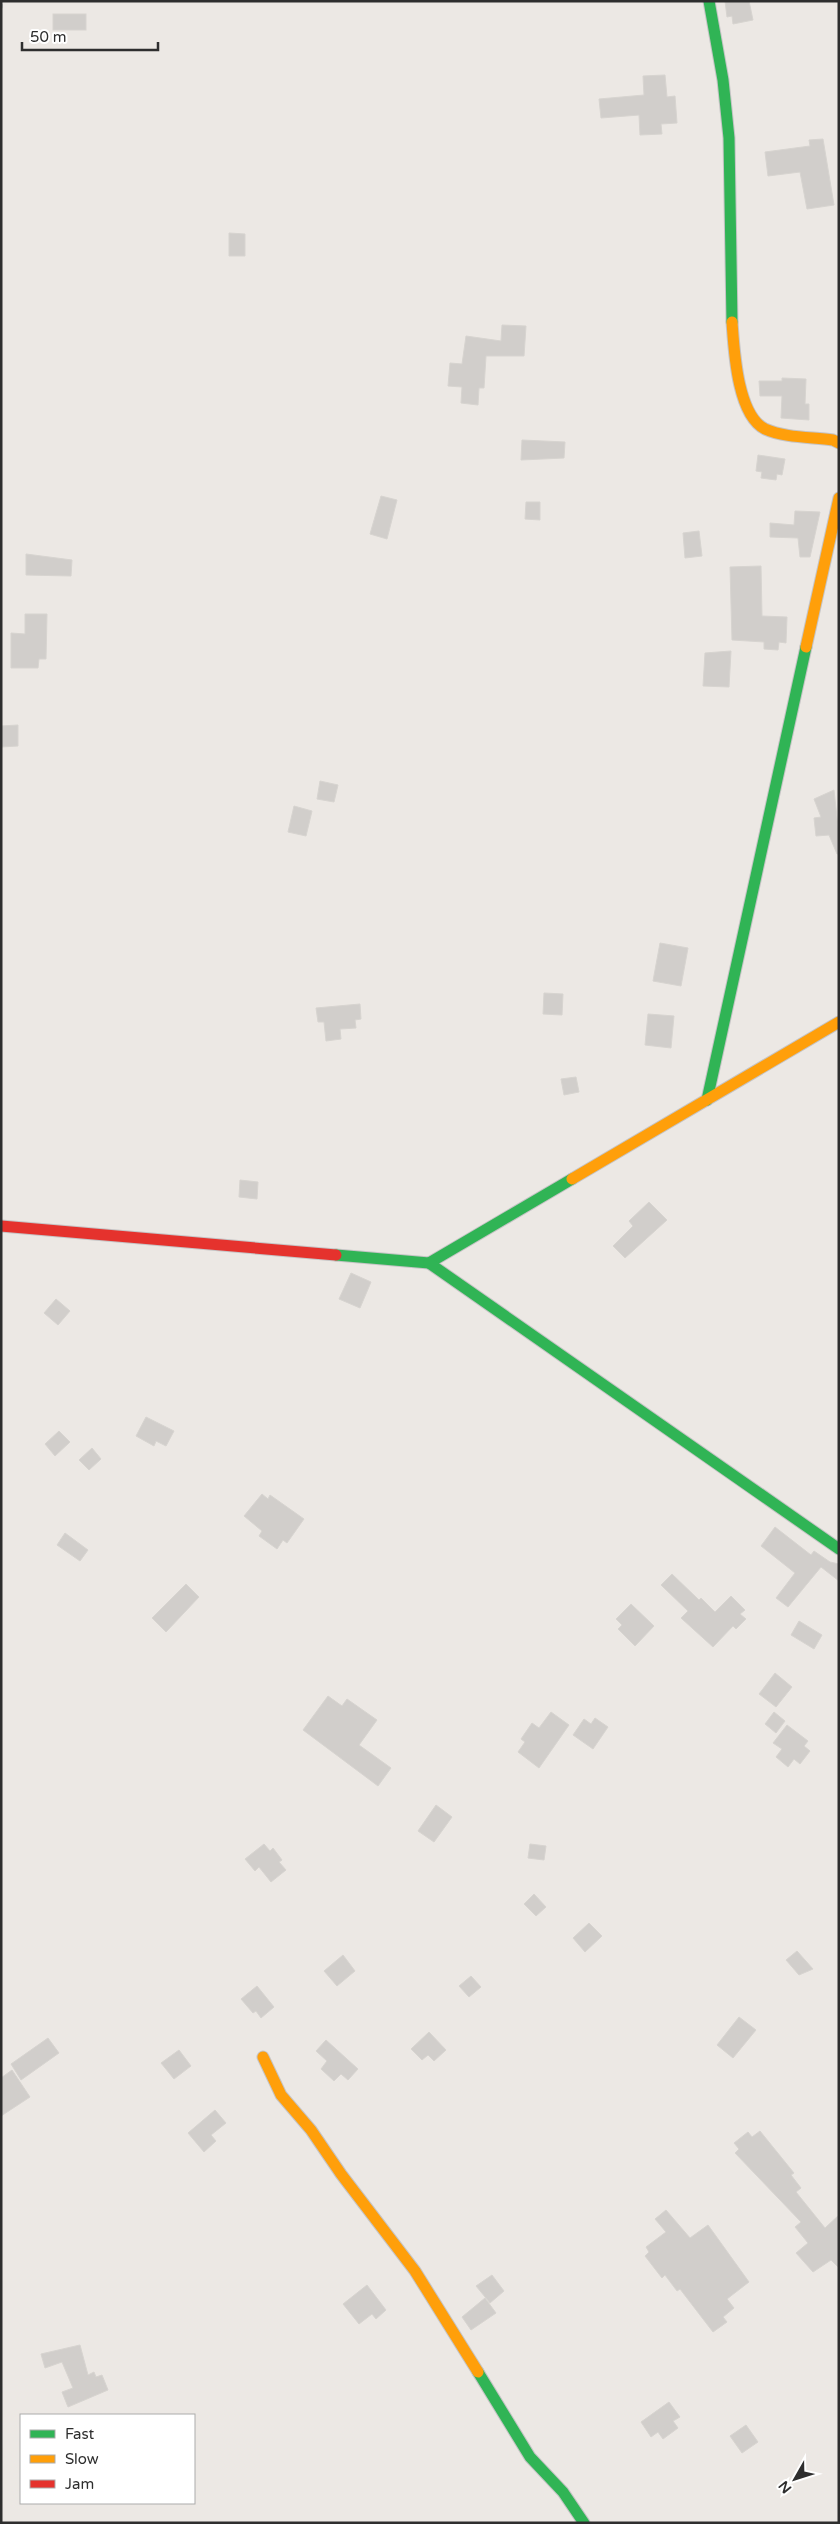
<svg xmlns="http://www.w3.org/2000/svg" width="840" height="2524" font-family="'Varela Round',sans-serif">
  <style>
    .building { fill: #d1cecb; stroke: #d7d4d0 }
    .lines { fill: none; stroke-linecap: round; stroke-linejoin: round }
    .fast-casing { stroke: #c5c4c5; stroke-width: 13 }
    .slow-casing { stroke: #c5c4c5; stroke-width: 13 }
    .jam-casing { stroke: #c5c4c5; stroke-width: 13 }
    .path { stroke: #c9c9c8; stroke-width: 3; stroke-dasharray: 4 2.5; stroke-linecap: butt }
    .fast { stroke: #30b455; stroke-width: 11 }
    .slow { stroke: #ff9f0a; stroke-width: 11 }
    .jam { stroke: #e5322d; stroke-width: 11 }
  </style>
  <rect width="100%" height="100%" fill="#ece8e4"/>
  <!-- building -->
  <g class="building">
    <polygon points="725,1 749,1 753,20 733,24 732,16 727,17"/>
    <rect x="53" y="14" width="33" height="16"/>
    <polygon points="665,75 667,97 675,96 677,123 661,124 662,134 640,135 639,115 601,118 599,99 644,95 643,76"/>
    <polygon points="823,139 834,205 807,209 800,172 768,176 765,152 810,146 809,140"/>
    <polygon points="229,233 245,234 245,256 229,256"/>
    <polygon points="502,325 526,326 524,356 486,356 484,388 479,388 478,405 461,403 462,387 448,386 450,363 462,364 466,336 501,341"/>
    <polygon points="782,378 806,379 805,404 809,404 809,420 781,418 782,396 760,396 759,381 782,381"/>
    <polygon points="522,440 565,442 564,458 521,460"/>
    <polygon points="758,455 785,459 782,475 777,474 776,480 761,478 762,472 756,471"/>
    <polygon points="381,496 397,500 387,539 370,534"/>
    <polygon points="526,502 540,502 540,520 525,519"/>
    <polygon points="795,511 820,512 810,557 800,557 798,538 770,537 770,523 794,525"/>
    <polygon points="699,531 702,556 685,558 683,533"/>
    <polygon points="26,554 72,560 71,576 26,575"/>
    <polygon points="761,566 762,616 787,617 786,643 779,642 778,650 764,649 764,642 732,640 730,567"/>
    <polygon points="25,614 47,614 46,659 39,659 38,668 11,668 11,633 25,634"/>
    <polygon points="731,651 729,687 703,686 705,653"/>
    <polygon points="18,725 18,746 1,747 1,726"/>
    <polygon points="320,781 338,785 334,802 317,799"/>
    <polygon points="834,790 839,836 839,854 837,854 829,835 816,836 814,818 821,817 814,799"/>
    <polygon points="294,806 312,811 306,836 288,832"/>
    <polygon points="660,943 688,948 681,986 653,981"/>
    <polygon points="544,993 563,994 562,1015 543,1014"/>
    <polygon points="360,1004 361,1019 355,1020 356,1028 340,1029 341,1039 326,1041 324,1022 318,1022 316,1008"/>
    <polygon points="648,1014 674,1016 671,1048 645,1045"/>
    <polygon points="576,1077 579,1092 564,1095 561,1079"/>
    <polygon points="240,1180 258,1182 257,1199 239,1197"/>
    <polygon points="649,1202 667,1220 625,1258 613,1246 633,1226 629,1221"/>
    <polygon points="351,1273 371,1282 360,1308 339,1299"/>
    <polygon points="56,1299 70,1311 58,1325 44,1313"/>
    <polygon points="146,1417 174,1431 166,1446 156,1441 154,1446 136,1436"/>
    <polygon points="59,1431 70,1442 55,1456 45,1444"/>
    <polygon points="92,1448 101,1459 89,1470 79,1460"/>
    <polygon points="262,1494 268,1499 270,1495 304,1519 287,1543 283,1540 277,1549 259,1536 262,1531 244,1516"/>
    <polygon points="775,1527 811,1555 814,1551 830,1562 839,1564 839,1581 821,1567 788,1607 776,1598 795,1573 761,1546"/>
    <polygon points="65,1533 88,1550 80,1561 57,1545"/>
    <polygon points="672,1574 699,1600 701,1598 715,1612 731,1596 745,1610 740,1614 746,1619 736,1629 733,1626 713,1647 681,1618 688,1611 661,1585"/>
    <polygon points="186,1584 199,1597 166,1632 152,1618"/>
    <polygon points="631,1604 654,1626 635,1646 618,1629 622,1625 616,1619"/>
    <polygon points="799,1621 822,1635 814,1649 791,1635"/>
    <polygon points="775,1673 792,1687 776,1707 759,1694"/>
    <polygon points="328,1696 342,1706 347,1699 377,1720 359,1745 391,1768 378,1786 303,1730"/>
    <polygon points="551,1712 569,1725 539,1768 518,1752 525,1742 521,1739 532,1723 539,1728"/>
    <polygon points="774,1712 785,1721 776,1733 765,1724"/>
    <polygon points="595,1718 608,1727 593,1749 573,1735 584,1719 591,1724"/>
    <polygon points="787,1725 808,1741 804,1746 810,1751 800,1764 794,1759 788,1767 776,1757 782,1749 773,1743"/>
    <polygon points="436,1805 452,1817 434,1842 418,1831"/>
    <polygon points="264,1844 270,1851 273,1848 282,1860 279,1862 286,1870 271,1882 259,1867 255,1871 245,1859"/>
    <polygon points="530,1844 546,1846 544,1860 528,1858"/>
    <polygon points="534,1894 546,1907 536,1916 524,1904"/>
    <polygon points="589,1923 602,1936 585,1952 573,1938"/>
    <polygon points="797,1951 813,1969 799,1975 786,1960"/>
    <polygon points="343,1955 355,1971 337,1986 324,1971"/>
    <polygon points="471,1976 481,1987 469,1997 459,1986"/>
    <polygon points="257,1986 274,2007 261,2018 256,2011 253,2013 241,1999"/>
    <polygon points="739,2017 756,2030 733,2058 717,2045"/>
    <polygon points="429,2032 446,2050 434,2061 428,2055 422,2060 411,2049"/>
    <polygon points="48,2038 59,2053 21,2080 11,2064"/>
    <polygon points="326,2040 358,2069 348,2080 341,2074 334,2081 321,2069 327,2061 316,2051"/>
    <polygon points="179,2050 191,2066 174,2079 161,2063"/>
    <polygon points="12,2070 30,2097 1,2116 1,2078"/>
    <polygon points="215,2110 226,2123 211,2135 216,2141 204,2152 188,2133"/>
    <polygon points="760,2131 794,2173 791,2175 801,2188 796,2192 825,2228 839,2215 839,2268 831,2260 813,2272 796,2253 808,2243 795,2227 801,2222 735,2153 739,2149 734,2143 748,2132 752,2137"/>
    <polygon points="666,2210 690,2238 708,2225 749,2282 727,2299 734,2308 723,2317 727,2322 713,2332 680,2289 677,2291 665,2275 662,2278 645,2256 649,2252 646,2247 666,2232 655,2219"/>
    <polygon points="492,2275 504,2291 490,2303 476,2286"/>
    <polygon points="367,2285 386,2310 376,2319 372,2314 359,2324 343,2304"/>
    <polygon points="485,2298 496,2313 471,2330 462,2317"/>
    <polygon points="80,2345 88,2375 94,2372 96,2377 102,2375 108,2390 68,2407 62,2392 73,2388 62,2362 45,2368 41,2354"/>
    <polygon points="669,2402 680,2417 673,2421 678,2428 663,2439 658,2432 651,2437 641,2422"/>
    <polygon points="746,2425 758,2442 742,2453 730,2436"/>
  </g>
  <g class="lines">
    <!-- fast casing -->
    <g class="fast-casing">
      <g id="fast">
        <polyline points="709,1 723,80 729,138 732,322"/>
        <polyline points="707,1100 806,647"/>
        <polyline points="336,1255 429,1263 572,1179"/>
        <polyline points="429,1263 839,1549"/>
        <polyline points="478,2372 530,2457 563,2492 584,2523"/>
      </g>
    </g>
    <!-- slow casing -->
    <g class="slow-casing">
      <g id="slow">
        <path d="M732,322C734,349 737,415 765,429C785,438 811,437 833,440L839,443"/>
        <polyline points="806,647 839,498"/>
        <polyline points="572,1179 839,1022"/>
        <polyline points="263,2057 281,2095 311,2130 341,2174 415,2271 478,2372"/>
      </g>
    </g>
    <!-- jam casing -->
    <g class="jam-casing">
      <polyline id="jam" points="1,1226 336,1255"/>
    </g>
    <!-- path -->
    <polyline class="path" points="1,8 2,1"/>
    <!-- fast -->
    <use href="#fast" class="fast"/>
    <!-- slow -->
    <use href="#slow" class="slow"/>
    <!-- jam -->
    <use href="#jam" class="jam"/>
  </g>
  <!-- border -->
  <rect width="840" height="2524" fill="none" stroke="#2e2e2e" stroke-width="5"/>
  <!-- legend -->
  <rect x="20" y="2414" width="175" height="90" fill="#ffffff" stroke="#ababab"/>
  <rect x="30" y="2430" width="25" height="8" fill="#30b455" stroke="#ababab"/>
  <text x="65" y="2439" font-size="15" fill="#2e2e2e">Fast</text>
  <rect x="30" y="2455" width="25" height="8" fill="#ff9f0a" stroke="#ababab"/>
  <text x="65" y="2464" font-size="15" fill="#2e2e2e">Slow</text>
  <rect x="30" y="2480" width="25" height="8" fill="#e5322d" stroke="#ababab"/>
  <text x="65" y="2489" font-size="15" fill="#2e2e2e">Jam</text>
  <!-- north arrow -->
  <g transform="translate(795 2479) rotate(231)" stroke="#ffffff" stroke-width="4" paint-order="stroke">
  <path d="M0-4L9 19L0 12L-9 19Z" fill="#2e2e2e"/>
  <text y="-8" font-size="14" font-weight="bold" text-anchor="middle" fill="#2e2e2e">N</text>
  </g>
  <!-- scale -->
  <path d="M22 42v8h136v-8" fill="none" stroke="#2e2e2e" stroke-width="2.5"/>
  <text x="30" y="42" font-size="15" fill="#2e2e2e" stroke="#ffffff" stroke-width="4" paint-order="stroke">50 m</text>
</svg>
